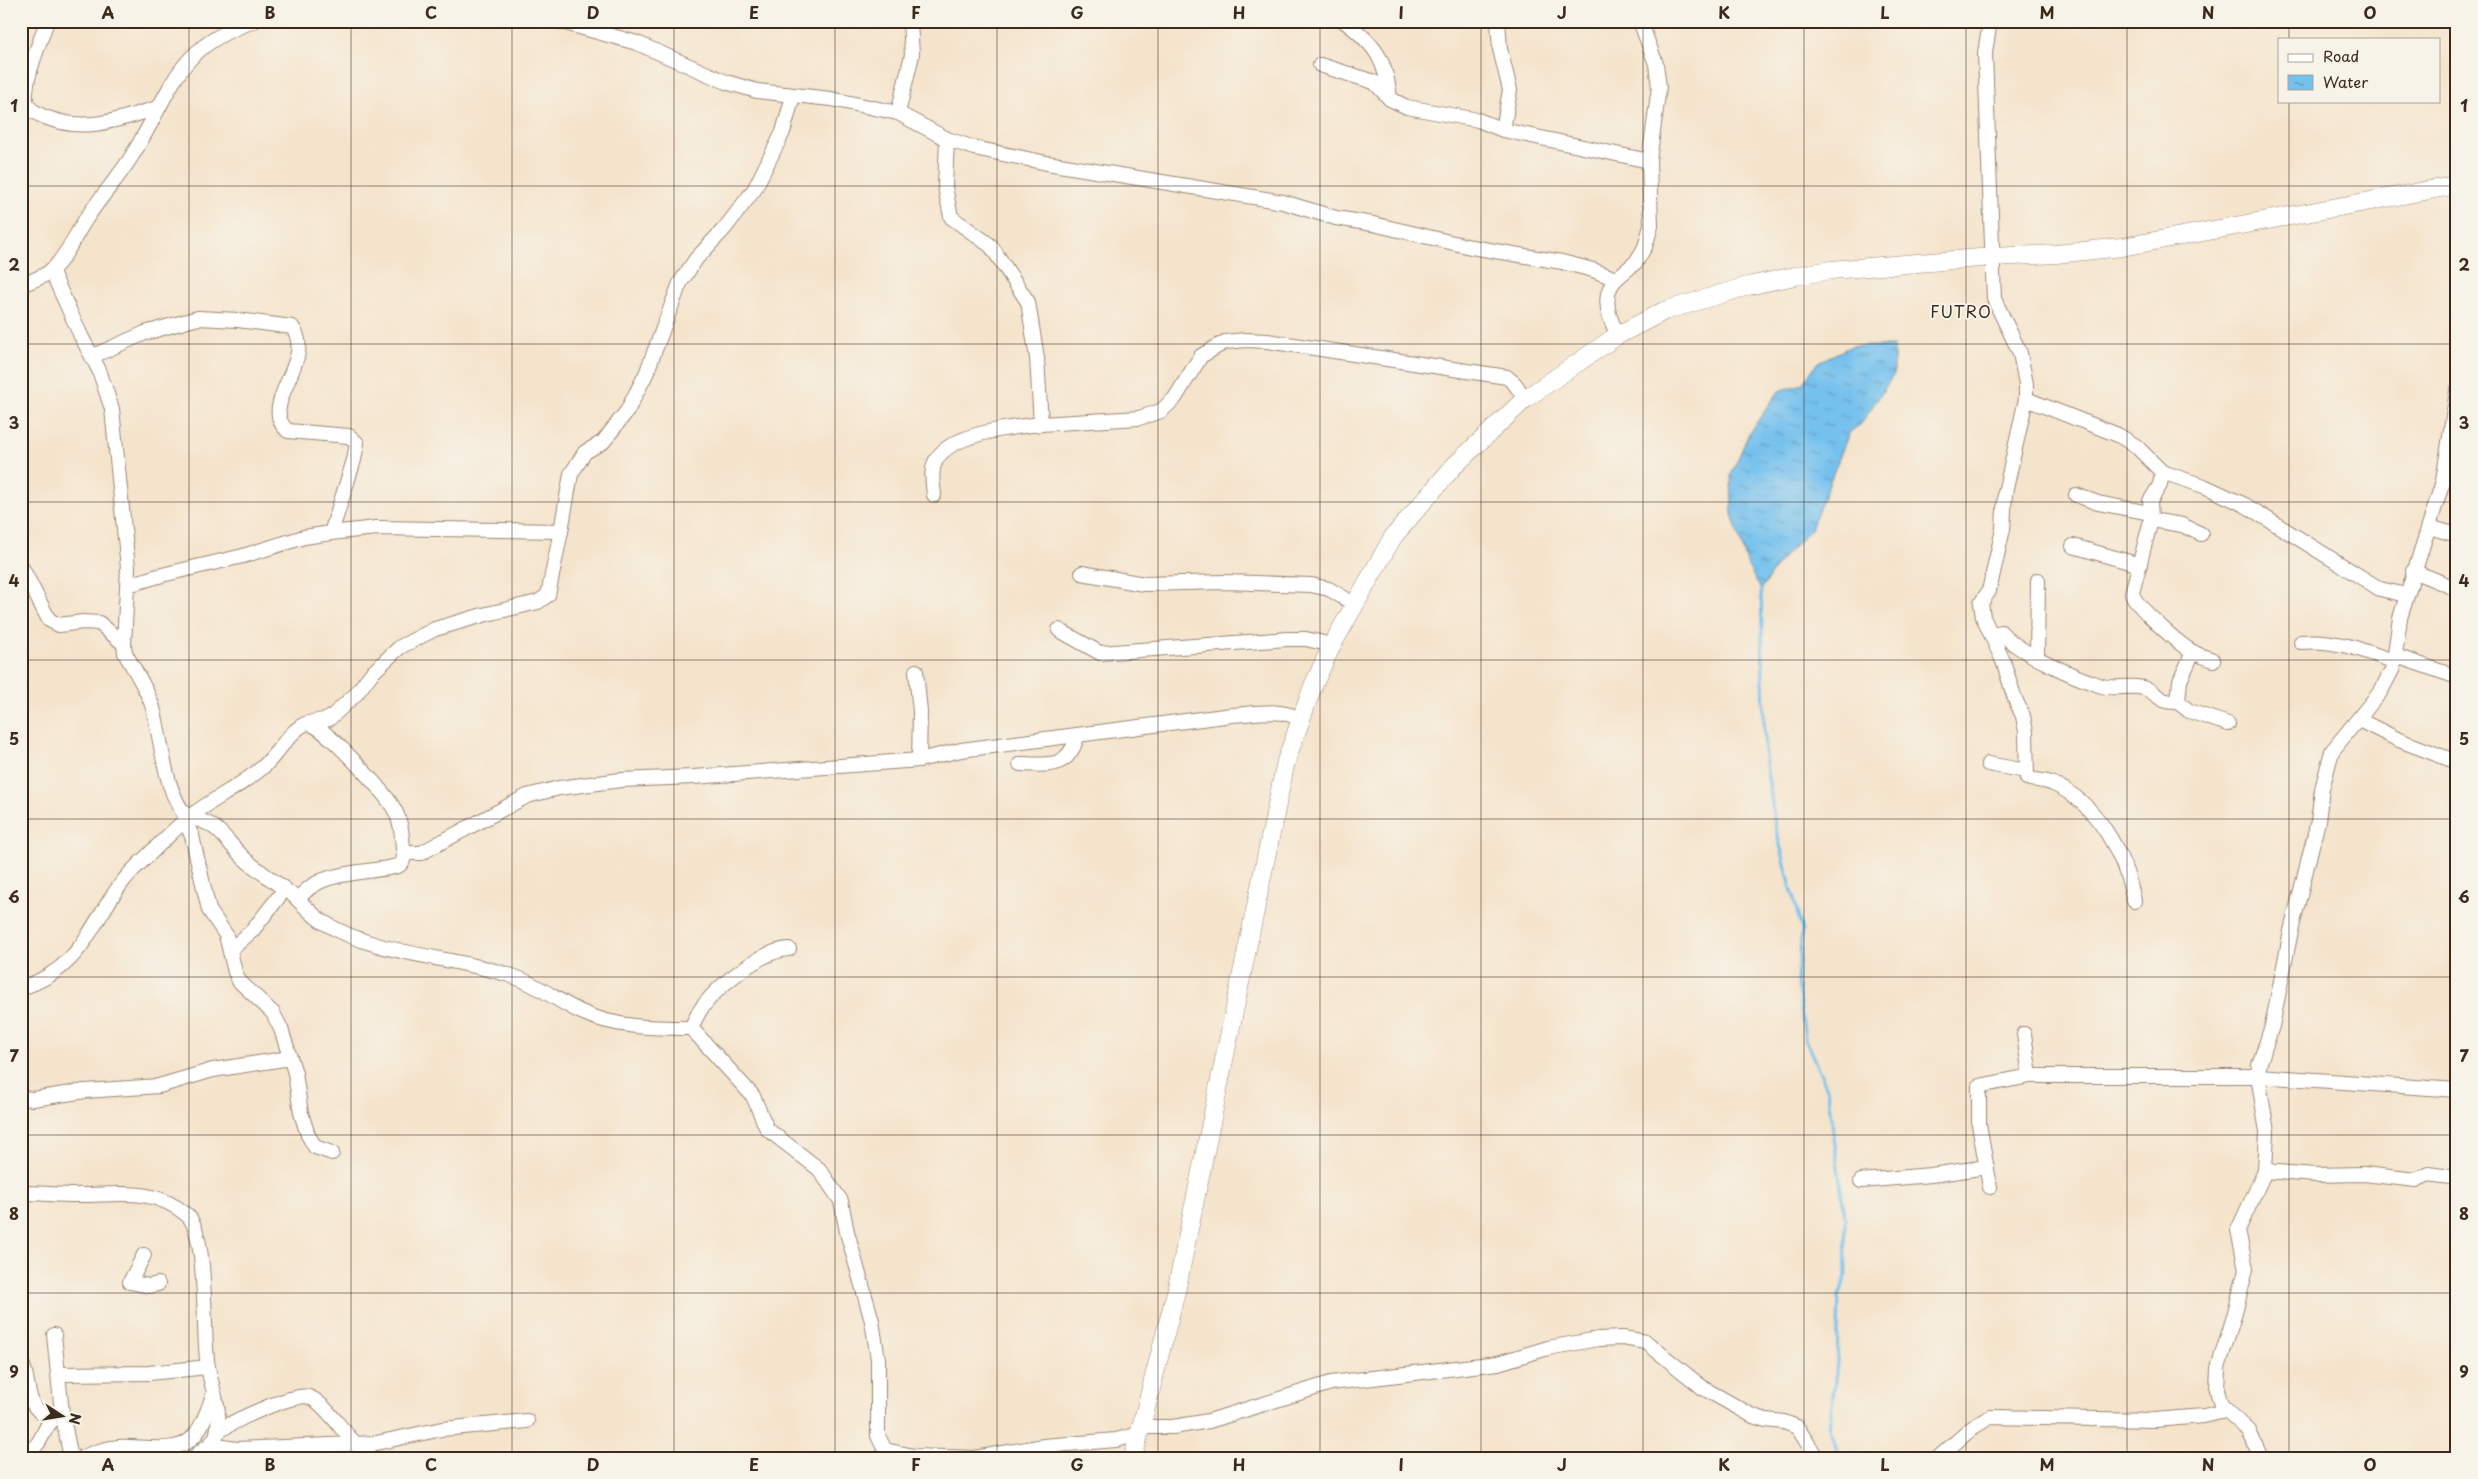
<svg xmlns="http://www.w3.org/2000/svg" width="2478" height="1479" font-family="'Playpen Sans',sans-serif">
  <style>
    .water { fill: url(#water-ripples); stroke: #587686 }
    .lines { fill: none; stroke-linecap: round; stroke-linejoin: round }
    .stream { stroke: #74c1ee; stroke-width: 3 }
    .minor-casing { stroke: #988775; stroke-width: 16 }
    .major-casing { stroke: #988775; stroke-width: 19 }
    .minor { stroke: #fff; stroke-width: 14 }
    .major { stroke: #fff; stroke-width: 18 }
    .grid { fill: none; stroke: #3b2a1e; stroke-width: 1; stroke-opacity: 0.55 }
    .labels { text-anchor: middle; stroke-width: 4; stroke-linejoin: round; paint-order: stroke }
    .quarter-label { font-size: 16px; letter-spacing: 1px; fill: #3b2a1e; stroke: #f7f3e8 }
    .neatline { fill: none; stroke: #3b2a1e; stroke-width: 2 }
    .grid-label { font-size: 16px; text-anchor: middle; font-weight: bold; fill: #3b2a1e }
  </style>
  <defs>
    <pattern id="water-ripples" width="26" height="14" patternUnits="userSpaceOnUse" patternTransform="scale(1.25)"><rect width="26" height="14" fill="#74c1ee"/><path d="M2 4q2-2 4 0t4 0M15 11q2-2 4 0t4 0" fill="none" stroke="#609dc0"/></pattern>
  </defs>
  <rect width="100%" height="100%" fill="#f7f3e8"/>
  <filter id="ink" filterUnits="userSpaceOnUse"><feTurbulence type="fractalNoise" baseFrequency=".02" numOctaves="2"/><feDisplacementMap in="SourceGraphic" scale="10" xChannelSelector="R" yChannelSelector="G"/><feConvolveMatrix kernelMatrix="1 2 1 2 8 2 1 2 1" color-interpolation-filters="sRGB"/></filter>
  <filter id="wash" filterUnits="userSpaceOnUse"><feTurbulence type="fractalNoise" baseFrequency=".0096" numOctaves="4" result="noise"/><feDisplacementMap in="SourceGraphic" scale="20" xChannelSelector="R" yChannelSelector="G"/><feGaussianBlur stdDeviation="1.12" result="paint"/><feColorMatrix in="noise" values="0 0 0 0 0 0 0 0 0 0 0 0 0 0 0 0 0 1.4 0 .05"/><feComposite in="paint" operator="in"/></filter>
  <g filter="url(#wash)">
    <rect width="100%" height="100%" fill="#f5e4cc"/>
    <!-- water -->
    <polygon class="water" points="1852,346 1894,346 1894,374 1861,424 1849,433 1811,529 1779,562 1761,590 1748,566 1732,514 1731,475 1749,433 1779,391 1802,384 1818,362"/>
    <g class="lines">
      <!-- stream -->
      <polyline class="stream" points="1761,590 1765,757 1775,825 1802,931 1797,980 1805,1039 1827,1088 1845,1217 1846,1276 1839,1296 1837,1363 1829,1429 1841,1458"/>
    </g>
  </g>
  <g filter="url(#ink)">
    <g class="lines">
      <!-- minor casing -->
      <g class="minor-casing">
        <g id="minor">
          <path d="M47,21C40,42 24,79 26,100C27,109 37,114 45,117C84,133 119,120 157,108"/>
          <path d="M558,21L637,43L726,82L757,91L831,99L898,113L947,139L974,148L1047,163L1283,202L1336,218L1373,224L1471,247L1562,262L1593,270L1616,279C1601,295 1608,317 1618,335"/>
          <path d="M1990,21L1985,53L1994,299L2020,353L2026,384V399L2005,493L2003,529L1989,591L1981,603L1983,617L2003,661L2015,699L2023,716L2026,732L2027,778C2035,781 2045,780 2053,784C2098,803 2125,856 2134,901"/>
          <path d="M1320,65L1374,82L1390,99C1386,60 1376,45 1344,21"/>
          <polyline points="1390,99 1407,107 1478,120 1503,130 1510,90 1500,49 1498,21"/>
          <polyline points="898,113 912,55 910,21"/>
          <polyline points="1503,130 1649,161"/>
          <polyline points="947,139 945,187 951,217 991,246 1028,302 1037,358 1041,424 1139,418 1161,411 1175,398 1201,356 1225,342 1246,340 1267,341 1507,377 1515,384 1525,399"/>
          <path d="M51,270L81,336L99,370L112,409L128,568L124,644L125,653C135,671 147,689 153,708C162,740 164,794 188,818C220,821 225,842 247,861C259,871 272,880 285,889L252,931L230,950"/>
          <polyline points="1616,279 1636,262 1645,247 1651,226 1649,161 1659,87 1656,64 1640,21"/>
          <path d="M21,285C31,281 44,277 52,270C67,256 76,233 88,216C102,195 120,176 133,154C173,91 173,48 254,21"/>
          <path d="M93,356L145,333L198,318L238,320L292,327C318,359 256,405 288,431L349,436L357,443L354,460L331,533"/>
          <polyline points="2026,399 2118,435 2136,446 2162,472 2204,486 2245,505 2380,589 2406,595"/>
          <path d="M2162,472L2160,485L2150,501L2151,520L2132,593C2134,605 2179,644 2191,651C2197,655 2206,657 2213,660"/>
          <path d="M934,495C933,483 930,471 936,460C951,433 1013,427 1041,424"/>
          <polyline points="2076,495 2098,503 2150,513"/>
          <polyline points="2151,520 2182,525 2201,534"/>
          <polyline points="2429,527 2457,535"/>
          <polyline points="2073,546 2140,565"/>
          <polyline points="21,566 49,620 59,625 83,622 99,623 124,644"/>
          <polyline points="2413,571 2457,589"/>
          <polyline points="1082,573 1144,584 1224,582 1311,585 1329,589 1354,604"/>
          <polyline points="128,585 162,575 243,556 304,537 331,533 376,528 561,531 571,474 585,452 603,442 627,411 646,374 680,283 696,259 725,228 754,190 783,132 793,96"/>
          <polyline points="1059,630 1100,653 1287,639 1306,639 1332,645"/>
          <path d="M2001,632C2016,652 2077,678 2102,686C2115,690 2130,684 2144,688C2159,693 2157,703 2178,702"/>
          <path d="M2301,642C2335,639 2363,650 2395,662"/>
          <polyline points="2193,652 2180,681 2178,702 2189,711 2228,724"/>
          <polyline points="2396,656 2457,677"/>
          <polyline points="2037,658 2038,580"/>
          <path d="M916,671L920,712L919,760L961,750L1232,715C1254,714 1282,707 1301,720"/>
          <polyline points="2359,720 2399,740 2457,762"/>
          <polyline points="308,723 329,719 356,694 371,674 400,647 435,629 483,615 538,602 548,595 561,531"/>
          <path d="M1020,764C1048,765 1069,769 1077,736"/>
          <polyline points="1988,764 2026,771"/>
          <polyline points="185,821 192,836 209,910 226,935 235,972 239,981 273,1013 281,1029 295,1073 301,1113 308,1135 315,1147 332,1153"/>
          <polyline points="404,853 421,853 527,796 559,788 621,780 694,777 919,760"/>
          <path d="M292,894C302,903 311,914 323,922C380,957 450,955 512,976C537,984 556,1000 579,1011C614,1028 653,1028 691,1028"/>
          <path d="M789,949C763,950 720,984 704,1005C698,1012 695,1020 691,1028L753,1096L767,1129L819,1169L841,1201L847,1232L872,1321L878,1359V1436L885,1450L914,1456L975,1458L1044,1446L1116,1440L1139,1434"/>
          <path d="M21,988C92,966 92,908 138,865C154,850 172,831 188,818C212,799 240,787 263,767C276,756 293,726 308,723C325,726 383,791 393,807C401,820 402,834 403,849C404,856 405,862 398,866C367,874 318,869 298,900"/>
          <polyline points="2024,1034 2030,1076"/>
          <polyline points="21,1098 33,1099 85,1091 159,1086 213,1070 290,1058"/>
          <polyline points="2265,1171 2315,1175 2364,1174 2416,1180 2429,1174 2457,1178"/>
          <polyline points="1861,1181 1931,1175 1987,1167"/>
          <polyline points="1990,1187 1979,1124 1979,1086 2030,1076 2258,1076 2457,1090"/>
          <path d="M21,1193C39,1193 57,1195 74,1195C115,1196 152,1185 187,1215C209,1234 202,1335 208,1367C212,1390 222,1410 217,1434C214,1445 201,1449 194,1458"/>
          <polyline points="144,1255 130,1282 149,1286 158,1284"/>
          <polyline points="54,1335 62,1413 71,1458"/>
          <path d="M21,1361C33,1386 20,1402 51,1420"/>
          <polyline points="60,1374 149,1373 208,1367"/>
          <polyline points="1141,1427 1173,1427 1209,1421 1331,1383 1498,1363 1548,1348 1598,1339 1623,1338 1646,1342 1703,1388 1753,1416 1766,1420 1784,1422 1797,1427 1817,1458"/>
          <path d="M217,1433C227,1423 295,1392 309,1397C325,1403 342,1431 355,1443C361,1448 367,1452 373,1458"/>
          <polyline points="213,1442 223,1447 236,1449 376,1443 442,1429 527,1421"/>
          <path d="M21,1452C45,1450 39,1428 57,1416"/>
          <path d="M81,1458C93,1453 105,1448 118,1447C140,1445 178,1456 194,1436C204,1425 208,1407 214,1394"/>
          <polyline points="1938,1458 1972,1428 1990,1417 2154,1420 2204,1416 2225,1411"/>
          <polyline points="2261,1458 2249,1431 2221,1405 2217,1390 2218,1368 2234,1316 2246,1269 2238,1230 2265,1171 2267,1132 2258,1076 2259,1065 2272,1026 2291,931 2318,821 2322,789 2332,751 2381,691 2393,668 2400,618 2443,481 2457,391"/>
        </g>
      </g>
      <!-- major casing -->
      <g class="major-casing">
        <polyline id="major" points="1133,1458 1176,1292 1286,761 1313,686 1332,645 1393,537 1454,466 1525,399 1618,335 1664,311 1748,286 1795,276 1831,270 1992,257 2056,254 2122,247 2457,185"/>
      </g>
      <!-- minor -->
      <use href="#minor" class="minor"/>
      <!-- major -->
      <use href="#major" class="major"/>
    </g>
  </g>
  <!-- grid -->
  <path class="grid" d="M189,21V1458M351,21V1458M512,21V1458M674,21V1458M835,21V1458M997,21V1458M1158,21V1458M1320,21V1458M1481,21V1458M1643,21V1458M1804,21V1458M1966,21V1458M2127,21V1458M2289,21V39M2289,101V1458M21,186H2457M21,344H2457M21,502H2457M21,660H2457M21,819H2457M21,977H2457M21,1135H2457M21,1293H2457"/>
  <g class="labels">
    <!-- quarter labels -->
    <g class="quarter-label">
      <text x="1961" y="318">FUTRO</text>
    </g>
  </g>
  <!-- margin -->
  <rect width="2478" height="1479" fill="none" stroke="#f7f3e8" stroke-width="55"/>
  <!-- legend -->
  <rect x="2278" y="38" width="162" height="65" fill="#f7f3e8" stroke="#aca397"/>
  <rect x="2288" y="54" width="25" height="8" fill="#ffffff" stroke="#aca397"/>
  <text x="2323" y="62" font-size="15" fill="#3b2a1e">Road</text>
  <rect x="2288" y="75" width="25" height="15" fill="url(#water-ripples)" stroke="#aca397"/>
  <text x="2323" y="88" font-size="15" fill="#3b2a1e">Water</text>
  <!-- north arrow -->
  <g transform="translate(62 1416) rotate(102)" stroke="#f7f3e8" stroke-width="4" paint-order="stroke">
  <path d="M0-4L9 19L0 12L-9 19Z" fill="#3b2a1e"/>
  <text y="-8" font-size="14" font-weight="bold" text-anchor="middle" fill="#3b2a1e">N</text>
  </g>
  <rect x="28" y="28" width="2422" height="1424" class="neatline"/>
  <g class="grid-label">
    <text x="108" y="19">A</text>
    <text x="270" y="19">B</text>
    <text x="431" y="19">C</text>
    <text x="593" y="19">D</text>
    <text x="754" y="19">E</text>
    <text x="916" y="19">F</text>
    <text x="1077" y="19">G</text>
    <text x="1239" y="19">H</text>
    <text x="1401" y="19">I</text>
    <text x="1562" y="19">J</text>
    <text x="1724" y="19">K</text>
    <text x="1885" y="19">L</text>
    <text x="2047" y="19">M</text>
    <text x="2208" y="19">N</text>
    <text x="2370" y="19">O</text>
    <text x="14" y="112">1</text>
    <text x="2464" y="112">1</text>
    <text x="14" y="271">2</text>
    <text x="2464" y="271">2</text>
    <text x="14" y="429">3</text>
    <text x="2464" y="429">3</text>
    <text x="14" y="587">4</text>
    <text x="2464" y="587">4</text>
    <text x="14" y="745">5</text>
    <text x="2464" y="745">5</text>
    <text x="14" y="903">6</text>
    <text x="2464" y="903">6</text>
    <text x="14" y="1062">7</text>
    <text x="2464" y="1062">7</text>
    <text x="14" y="1220">8</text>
    <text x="2464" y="1220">8</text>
    <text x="14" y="1378">9</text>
    <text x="2464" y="1378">9</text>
    <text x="108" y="1471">A</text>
    <text x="270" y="1471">B</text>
    <text x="431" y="1471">C</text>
    <text x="593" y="1471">D</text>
    <text x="754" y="1471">E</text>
    <text x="916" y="1471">F</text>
    <text x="1077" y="1471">G</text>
    <text x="1239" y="1471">H</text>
    <text x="1401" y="1471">I</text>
    <text x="1562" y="1471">J</text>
    <text x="1724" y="1471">K</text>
    <text x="1885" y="1471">L</text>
    <text x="2047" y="1471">M</text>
    <text x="2208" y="1471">N</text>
    <text x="2370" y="1471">O</text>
  </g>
</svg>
